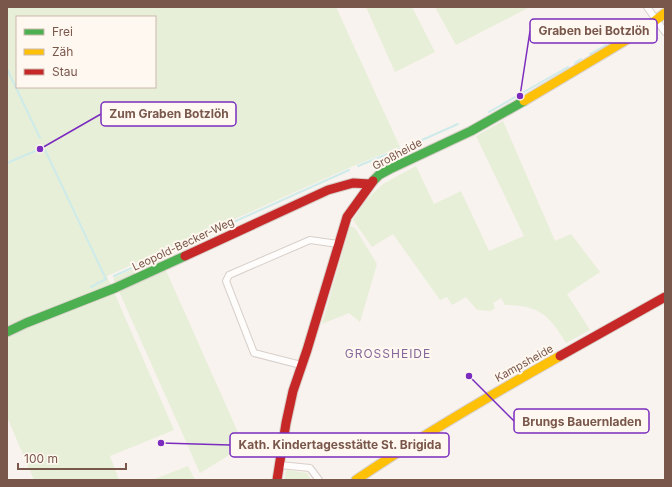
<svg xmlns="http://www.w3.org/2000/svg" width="672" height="487" font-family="Inter,sans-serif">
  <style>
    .green { fill: #e7efd8; fill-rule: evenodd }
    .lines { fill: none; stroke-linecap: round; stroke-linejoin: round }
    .stream { stroke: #ceebea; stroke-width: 2 }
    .street-casing { stroke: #d8cfca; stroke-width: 8 }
    .fast-casing { stroke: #d8cfc9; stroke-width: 11 }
    .slow-casing { stroke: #d8cfc9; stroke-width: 11 }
    .jam-casing { stroke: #d8cfc9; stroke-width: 11 }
    .street { stroke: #fefdfc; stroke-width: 6 }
    .fast { stroke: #4caf50; stroke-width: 9 }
    .slow { stroke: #ffc107; stroke-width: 9 }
    .jam { stroke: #c62828; stroke-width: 9 }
    .labels { text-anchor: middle; stroke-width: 4; stroke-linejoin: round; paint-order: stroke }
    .street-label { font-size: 11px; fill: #7a574b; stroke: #fff8f0 }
    .neighbourhood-label { font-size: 12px; letter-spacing: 1px; fill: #85679c; stroke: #fff8f0 }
    .leader { fill: none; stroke: #7b2cbf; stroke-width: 1.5 }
    .callout-dot { fill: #7b2cbf; stroke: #fff8f0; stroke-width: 1.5 }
    .callout { fill: #fff8f0; stroke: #7b2cbf; stroke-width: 1.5 }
    .callout-label { font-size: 12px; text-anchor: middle; font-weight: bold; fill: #7a574b }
  </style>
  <rect width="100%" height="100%" fill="#f8f3ee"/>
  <!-- green -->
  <g class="green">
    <path d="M7,7H336L400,147L351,167L107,276L174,430L110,456L119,480H34L7,417ZM17,17H155V87H17Z"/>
    <polygon points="366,7 412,7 435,52 395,72"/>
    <polygon points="435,7 530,7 456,45"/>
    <path d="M503,121L555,241L571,234L600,272L567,294L590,330L566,343C548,314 540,306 505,305L501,298L493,303L495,308L491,311L477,310L466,297L452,305L447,297L440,300L393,234L372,247L353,220L366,200L383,184L416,166L434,204L461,191L489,251L524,236L476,136Z"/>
    <polygon points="350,226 355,228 377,264 360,322 349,313 322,324"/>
    <polygon points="160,257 244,446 200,473 113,278"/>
    <polygon points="188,466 195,480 152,480"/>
    <polygon points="286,470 307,473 311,480 284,480"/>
  </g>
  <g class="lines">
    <!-- stream -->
    <g class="stream">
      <polyline points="613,40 644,21"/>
      <polyline points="590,54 606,45"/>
      <polyline points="575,63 581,59"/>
      <polyline points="7,69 40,138"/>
      <polyline points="489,112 568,67"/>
      <polyline points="422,140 458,124"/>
      <polyline points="7,163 40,149 45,150 106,279 91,287"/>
      <polyline points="358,166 415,143"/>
      <polyline points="114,276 349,170"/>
    </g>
    <!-- street casing -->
    <g class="street-casing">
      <g id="street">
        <polyline points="647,7 665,32"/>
        <polyline points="301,365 254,353 226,281 229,275 310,240 338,244"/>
        <polyline points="280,465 310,468 319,480"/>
      </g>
    </g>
    <!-- fast casing -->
    <g class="fast-casing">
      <g id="fast">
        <polyline points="373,181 379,175 390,169 471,131 524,101"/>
        <polyline points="7,332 26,323 115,288 185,256"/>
      </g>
    </g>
    <!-- slow casing -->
    <g class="slow-casing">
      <g id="slow">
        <polyline points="524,101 643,30 665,13"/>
        <path d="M356,480C422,435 491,395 560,356"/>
      </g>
    </g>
    <!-- jam casing -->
    <g class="jam-casing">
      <g id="jam">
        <polyline points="185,256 328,190 353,183 370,184"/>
        <polyline points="560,356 665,297"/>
        <polyline points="277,480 286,423 293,391 307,350 347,217 373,181"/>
      </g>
    </g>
    <!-- street -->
    <use href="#street" class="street"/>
    <!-- fast -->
    <use href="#fast" class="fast"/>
    <!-- slow -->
    <use href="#slow" class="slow"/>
    <!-- jam -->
    <use href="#jam" class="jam"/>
  </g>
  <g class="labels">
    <!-- street labels -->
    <g class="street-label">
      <text transform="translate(397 154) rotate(-28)" y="4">Großheide</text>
      <text transform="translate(183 244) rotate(-25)" y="4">Leopold-Becker-Weg</text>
      <text transform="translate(524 363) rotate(-29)" y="4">Kampsheide</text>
    </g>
    <!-- neighbourhood labels -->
    <g class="neighbourhood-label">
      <text x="388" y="358">GROSSHEIDE</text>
    </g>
  </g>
  <!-- callouts -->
  <path class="leader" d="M520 96L530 31M40 149L101 114M469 376L514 421M161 443L230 445"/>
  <g class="callout-dot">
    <circle cx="520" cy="96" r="4"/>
    <circle cx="40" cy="149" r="4"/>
    <circle cx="469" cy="376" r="4"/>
    <circle cx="161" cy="443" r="4"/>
  </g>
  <g class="callout">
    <rect x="530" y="19" width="127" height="24" rx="4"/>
    <rect x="101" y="102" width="135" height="24" rx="4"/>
    <rect x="514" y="409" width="135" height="24" rx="4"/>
    <rect x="230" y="433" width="219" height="24" rx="4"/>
  </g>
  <g class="callout-label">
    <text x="594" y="35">Graben bei Botzlöh</text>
    <text x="169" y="118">Zum Graben Botzlöh</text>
    <text x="582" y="426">Brungs Bauernladen</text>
    <text x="340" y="449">Kath. Kindertagesstätte St. Brigida</text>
  </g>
  <!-- border -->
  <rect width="672" height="487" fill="none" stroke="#7a574b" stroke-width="16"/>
  <!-- legend -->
  <rect x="16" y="16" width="140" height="72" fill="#fff8f0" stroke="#cab8ae"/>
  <rect x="24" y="29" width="20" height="6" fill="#4caf50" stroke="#cab8ae"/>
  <text x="52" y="36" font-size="12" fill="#7a574b">Frei</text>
  <rect x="24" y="49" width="20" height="6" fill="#ffc107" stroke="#cab8ae"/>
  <text x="52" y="56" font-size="12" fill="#7a574b">Zäh</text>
  <rect x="24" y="69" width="20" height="6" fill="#c62828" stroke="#cab8ae"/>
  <text x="52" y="76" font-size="12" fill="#7a574b">Stau</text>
  <!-- scale -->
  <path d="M18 463v6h108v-6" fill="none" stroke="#7a574b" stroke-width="2"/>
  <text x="24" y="463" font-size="12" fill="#7a574b" stroke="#fff8f0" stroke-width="3" paint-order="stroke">100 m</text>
</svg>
